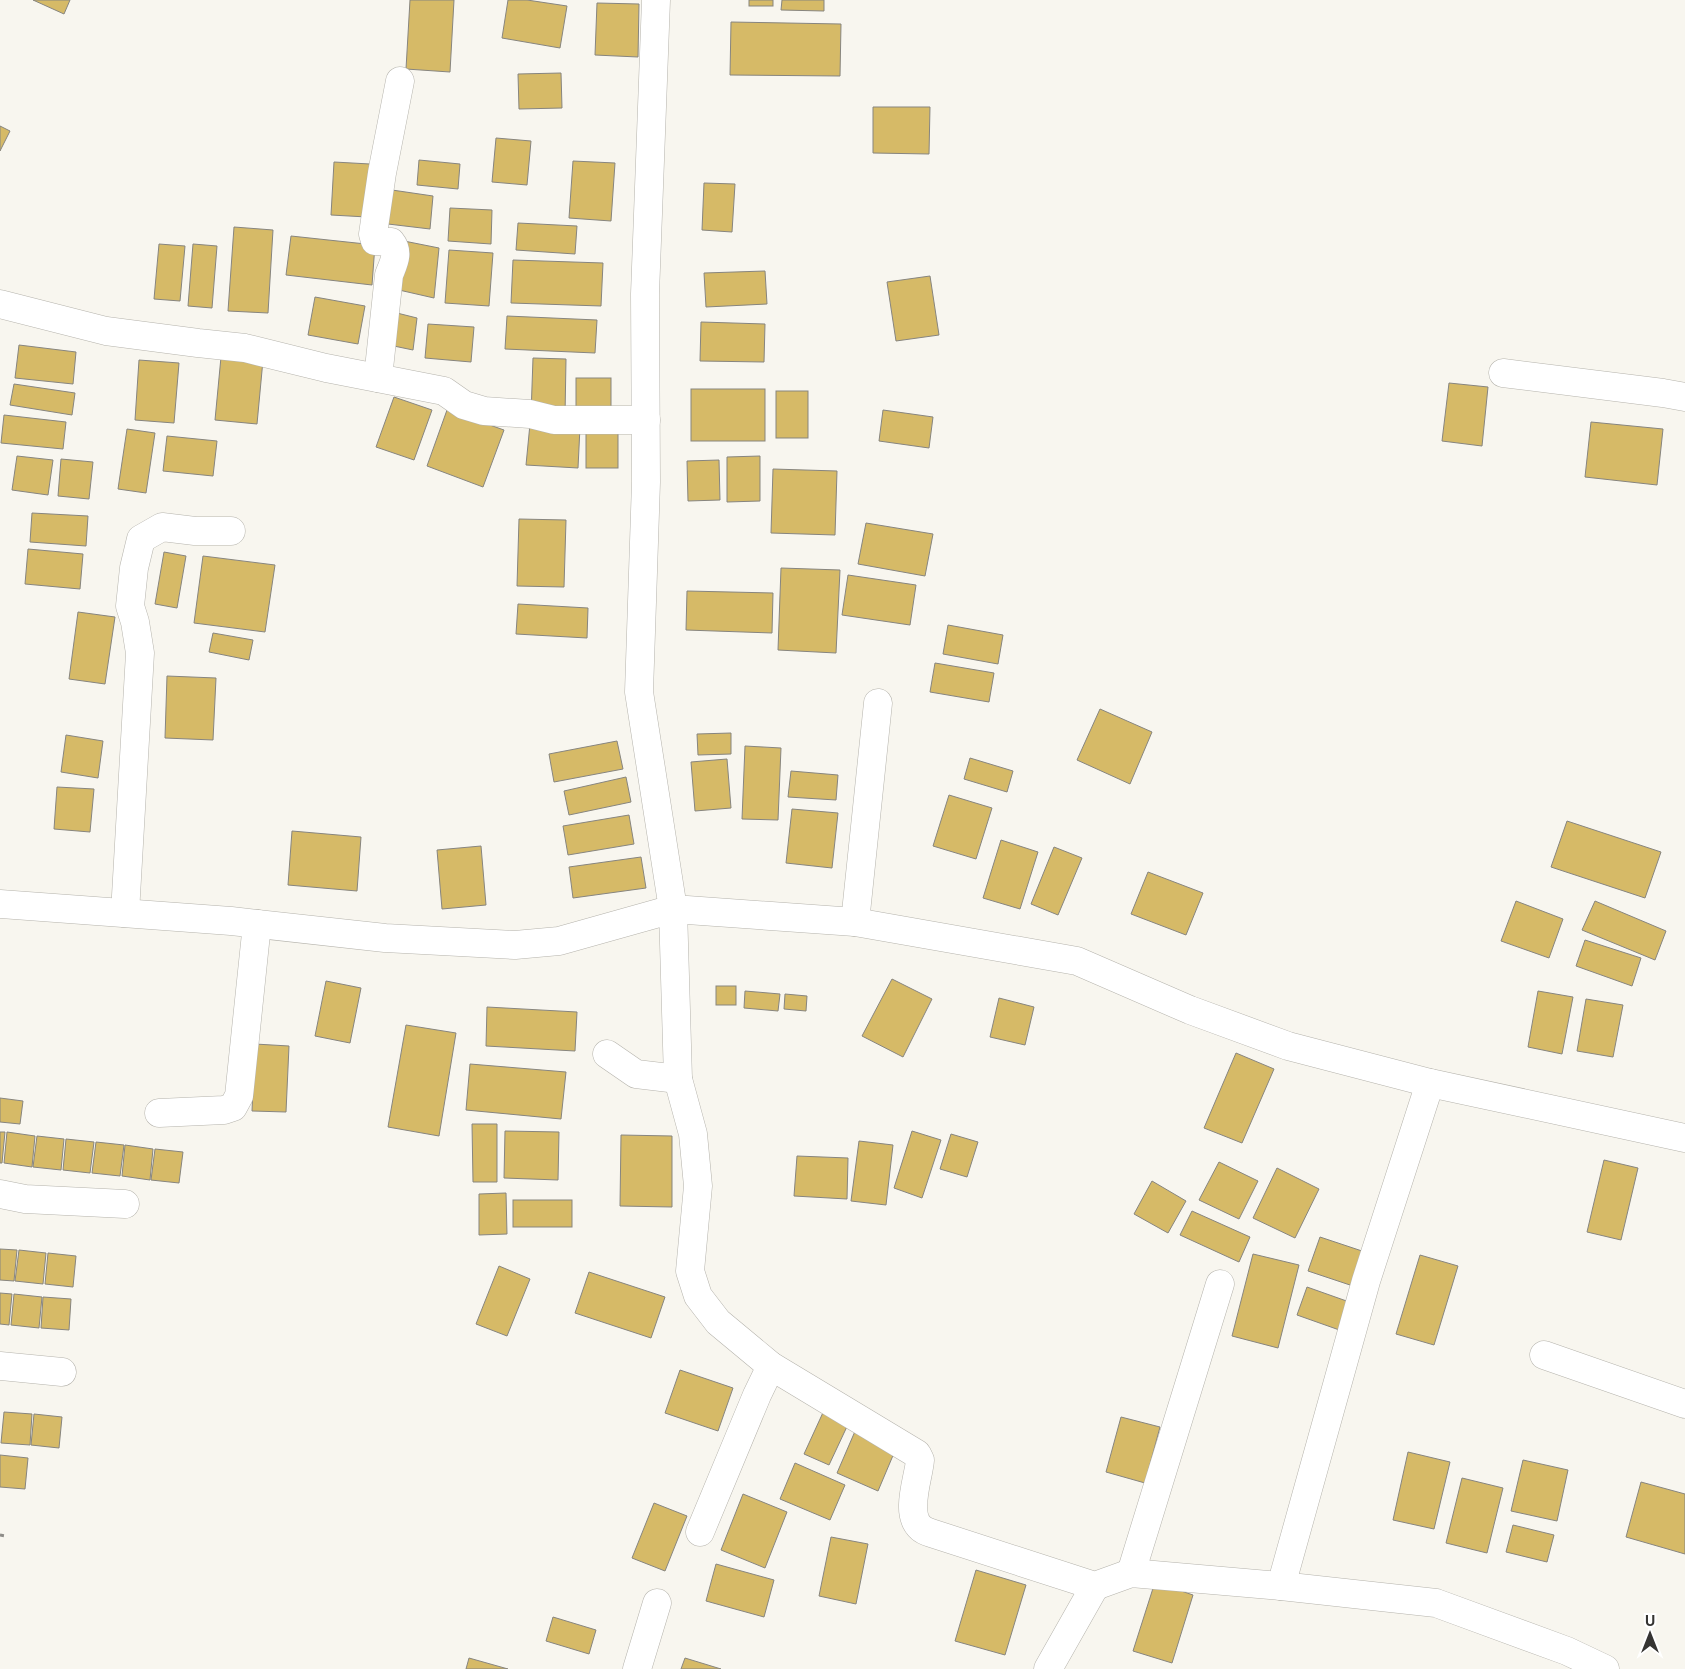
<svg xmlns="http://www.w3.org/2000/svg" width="1685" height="1669" font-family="Inter,sans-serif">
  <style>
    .building { fill: #d6ba67; stroke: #87857f }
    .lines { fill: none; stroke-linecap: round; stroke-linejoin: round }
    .minor-casing { stroke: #b5b3ac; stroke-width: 29 }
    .path { stroke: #8e8c88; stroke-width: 3; stroke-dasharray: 4 2.5; stroke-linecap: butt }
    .minor { stroke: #fff; stroke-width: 28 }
  </style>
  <rect width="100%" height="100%" fill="#f8f6ef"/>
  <!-- building -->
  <g class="building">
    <polygon points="33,0 70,0 64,14"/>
    <polygon points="410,0 454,0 450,72 406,69"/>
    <polygon points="508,0 527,0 567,6 560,48 502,38"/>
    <rect x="749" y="0" width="24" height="6"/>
    <polygon points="782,0 824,0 824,11 781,10"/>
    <polygon points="597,3 639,4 638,57 595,55"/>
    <polygon points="731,22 841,24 840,76 730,75"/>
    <polygon points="561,73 562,108 519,109 518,74"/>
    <polygon points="873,107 930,107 929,154 873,153"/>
    <polygon points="0,126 10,131 0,151"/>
    <polygon points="496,138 531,141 527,185 492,182"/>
    <polygon points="419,160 460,164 458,189 417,185"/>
    <polygon points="573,161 615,163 611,221 569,218"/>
    <polygon points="334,162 370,164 367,217 331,215"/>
    <polygon points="704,183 735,184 732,232 702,230"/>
    <polygon points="392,190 433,196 430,229 388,224"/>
    <polygon points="450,208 492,210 491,244 448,241"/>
    <polygon points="518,223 577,226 575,254 516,250"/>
    <polygon points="234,227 273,230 268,313 228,311"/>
    <polygon points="291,236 375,245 372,285 286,275"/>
    <polygon points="404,241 439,248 434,298 399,290"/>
    <polygon points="159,244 185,246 180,301 154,299"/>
    <polygon points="193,244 217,246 212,308 188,306"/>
    <polygon points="449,250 493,253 489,306 445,303"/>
    <polygon points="513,260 603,263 601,306 511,303"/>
    <polygon points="765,271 767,304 706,307 704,273"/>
    <polygon points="930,276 939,335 896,341 887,282"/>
    <polygon points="315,297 365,306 358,344 308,335"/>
    <polygon points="393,312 417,318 413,350 389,345"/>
    <polygon points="507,316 597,320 595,353 505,349"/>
    <polygon points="701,322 765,324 764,362 700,361"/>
    <polygon points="428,324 474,327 471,362 425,358"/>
    <polygon points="19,345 76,352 73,384 15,378"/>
    <polygon points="221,357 263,360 257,424 215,420"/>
    <polygon points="533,358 566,359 565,416 531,415"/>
    <polygon points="139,360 179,363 174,423 135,420"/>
    <rect x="576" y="378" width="35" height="33"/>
    <polygon points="1449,383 1488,387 1482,446 1442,441"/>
    <polygon points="14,384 75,393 72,415 10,405"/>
    <rect x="691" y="389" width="74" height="52"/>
    <rect x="776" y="391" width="32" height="47"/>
    <polygon points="394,397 432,410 414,460 376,447"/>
    <polygon points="447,410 504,430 483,487 427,466"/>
    <polygon points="883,410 933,417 929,448 879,441"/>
    <polygon points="4,415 66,422 63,449 1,443"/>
    <polygon points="1591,422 1663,429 1657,485 1585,477"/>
    <polygon points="530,424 580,427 578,468 526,465"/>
    <rect x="586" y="425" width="32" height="43"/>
    <polygon points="127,429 155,433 146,493 118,489"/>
    <polygon points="167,436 217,441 213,476 163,471"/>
    <polygon points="17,456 53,460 48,495 12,490"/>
    <polygon points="760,456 760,501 727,502 727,457"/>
    <polygon points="61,459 93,462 89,499 58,496"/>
    <polygon points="719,460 720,500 688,501 687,461"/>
    <polygon points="773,469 837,471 835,535 771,533"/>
    <polygon points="32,513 88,516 86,546 30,542"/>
    <polygon points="519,519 566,520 564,587 517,586"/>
    <polygon points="866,523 933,534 925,576 858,564"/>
    <polygon points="28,549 83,554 80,589 25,584"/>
    <polygon points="164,552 186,556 177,608 155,604"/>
    <polygon points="203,556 275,565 265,632 194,623"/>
    <polygon points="781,568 840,570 836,653 778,650"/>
    <polygon points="848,575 916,585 910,625 842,615"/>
    <polygon points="687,591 773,593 772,633 686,630"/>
    <polygon points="518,604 588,608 587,638 516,634"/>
    <polygon points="78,612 115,617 105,684 69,679"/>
    <polygon points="948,625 1003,635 998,664 943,654"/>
    <polygon points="213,633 253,640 249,660 209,652"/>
    <polygon points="935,663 994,673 989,702 930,692"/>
    <polygon points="167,676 216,678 213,740 165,738"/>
    <polygon points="1100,709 1152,732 1130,784 1077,760"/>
    <polygon points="731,733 731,754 698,755 697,734"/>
    <polygon points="66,735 103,741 98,778 61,772"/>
    <polygon points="617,741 623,769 554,782 549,754"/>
    <polygon points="745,746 781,748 778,820 742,819"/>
    <polygon points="970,758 1013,771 1007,792 964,779"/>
    <polygon points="727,759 731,808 695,811 691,762"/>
    <polygon points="791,771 838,775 836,800 788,797"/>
    <polygon points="626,777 631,802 569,815 564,791"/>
    <polygon points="57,787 94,789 90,832 54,829"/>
    <polygon points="949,795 992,808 976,859 933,846"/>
    <polygon points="792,809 838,813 832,868 786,863"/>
    <polygon points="629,815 634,844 568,855 563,826"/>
    <polygon points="1567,821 1661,852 1645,898 1551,867"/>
    <polygon points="292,831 361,837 357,891 288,885"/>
    <polygon points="1001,840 1038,852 1020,909 983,898"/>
    <polygon points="481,846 486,905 442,909 437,850"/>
    <polygon points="1054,847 1082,858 1058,915 1031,904"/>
    <polygon points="641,857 646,888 573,898 569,867"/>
    <polygon points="1148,872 1203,893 1186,935 1131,914"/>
    <polygon points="1516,901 1563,919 1549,958 1501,941"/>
    <polygon points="1595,901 1666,931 1655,960 1582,930"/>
    <polygon points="1585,940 1641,958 1632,986 1576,966"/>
    <polygon points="892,979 932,999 903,1057 862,1036"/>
    <polygon points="326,981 361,988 350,1043 315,1036"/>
    <rect x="716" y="986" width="20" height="19"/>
    <polygon points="745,991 780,994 778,1011 744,1008"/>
    <polygon points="1538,991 1573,997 1562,1054 1528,1047"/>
    <polygon points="785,994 807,996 806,1011 784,1009"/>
    <polygon points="999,998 1034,1007 1025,1045 990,1037"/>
    <polygon points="1586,999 1623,1005 1613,1057 1577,1051"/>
    <polygon points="487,1007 577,1012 575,1051 486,1046"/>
    <polygon points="406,1025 456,1033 439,1136 388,1127"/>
    <polygon points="255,1044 289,1046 286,1112 252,1111"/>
    <polygon points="1236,1053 1274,1069 1242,1143 1204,1128"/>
    <polygon points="470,1064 566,1072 561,1119 466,1110"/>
    <polygon points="0,1098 23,1101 20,1124 0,1122"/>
    <polygon points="472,1124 497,1124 497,1182 473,1182"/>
    <polygon points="505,1131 559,1132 558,1180 504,1178"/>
    <polygon points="912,1131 941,1140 922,1198 894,1188"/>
    <polygon points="0,1132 5,1132 2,1163 0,1163"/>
    <polygon points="7,1132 35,1136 32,1167 4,1163"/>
    <polygon points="951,1134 978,1142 967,1177 940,1169"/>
    <polygon points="621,1135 672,1136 672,1207 620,1206"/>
    <polygon points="37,1136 64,1139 61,1170 33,1167"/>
    <polygon points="66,1139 94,1142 90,1173 63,1170"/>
    <polygon points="859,1141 893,1145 886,1205 851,1201"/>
    <polygon points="96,1142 124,1145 120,1176 92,1173"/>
    <polygon points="125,1145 153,1149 150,1180 122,1176"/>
    <polygon points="155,1149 183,1152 179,1183 151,1180"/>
    <polygon points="797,1156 848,1158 847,1199 794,1196"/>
    <polygon points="1604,1160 1638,1168 1621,1240 1587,1232"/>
    <polygon points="1219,1162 1258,1181 1239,1219 1199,1200"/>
    <polygon points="1277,1168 1319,1189 1295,1238 1253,1218"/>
    <polygon points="1152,1181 1186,1201 1168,1233 1134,1214"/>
    <polygon points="506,1193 507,1234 479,1235 479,1194"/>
    <rect x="513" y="1200" width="59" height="27"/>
    <polygon points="1192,1211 1250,1237 1239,1262 1180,1235"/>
    <polygon points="1320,1237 1368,1253 1356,1287 1308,1271"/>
    <polygon points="0,1249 17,1250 14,1281 0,1280"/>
    <polygon points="19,1250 46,1253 43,1284 15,1281"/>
    <polygon points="48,1253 76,1256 73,1287 45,1284"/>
    <polygon points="1253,1254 1299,1265 1278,1348 1232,1336"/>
    <polygon points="1420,1255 1458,1266 1434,1345 1396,1334"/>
    <polygon points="499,1266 530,1279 507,1336 476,1324"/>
    <polygon points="589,1272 665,1297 651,1338 575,1313"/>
    <polygon points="1307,1287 1355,1304 1345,1332 1297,1315"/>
    <polygon points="0,1293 12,1294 9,1325 0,1324"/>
    <polygon points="14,1294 42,1297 39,1328 11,1325"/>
    <polygon points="43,1297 71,1299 69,1330 41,1328"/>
    <polygon points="680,1370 733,1388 718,1431 665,1413"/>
    <polygon points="826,1406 851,1418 829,1465 804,1454"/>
    <polygon points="4,1412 32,1414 30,1445 1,1443"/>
    <polygon points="34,1414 62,1417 59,1448 31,1445"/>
    <polygon points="1121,1417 1160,1427 1145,1483 1106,1472"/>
    <polygon points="856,1429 897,1446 878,1491 837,1473"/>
    <polygon points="1408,1452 1450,1462 1434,1529 1393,1520"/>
    <polygon points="0,1455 28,1458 25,1489 0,1487"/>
    <polygon points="1523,1460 1568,1470 1557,1521 1511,1511"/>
    <polygon points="795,1463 845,1485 830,1520 780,1499"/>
    <polygon points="1462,1478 1503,1488 1487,1553 1446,1543"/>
    <polygon points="1641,1482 1685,1494 1685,1554 1626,1537"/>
    <polygon points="743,1494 787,1512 765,1568 721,1550"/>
    <polygon points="654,1503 687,1516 665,1571 632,1558"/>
    <polygon points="1513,1525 1554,1535 1547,1562 1506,1552"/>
    <polygon points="831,1537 868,1544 856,1604 819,1596"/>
    <polygon points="716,1564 774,1580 764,1617 706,1601"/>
    <polygon points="976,1570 1026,1585 1005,1655 955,1641"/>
    <polygon points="1155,1582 1193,1595 1172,1663 1133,1651"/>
    <polygon points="553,1617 596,1630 589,1654 546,1641"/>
    <polygon points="469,1658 508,1669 466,1669"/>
    <polygon points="685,1658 721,1669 681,1669"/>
  </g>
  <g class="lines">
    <!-- minor casing -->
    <g class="minor-casing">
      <g id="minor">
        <path d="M656,0L645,294L646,482L639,692L673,909L678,1079L693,1134L698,1186L690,1271L698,1296L718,1322L771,1366L917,1454L920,1460C919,1477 904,1514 921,1528C923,1530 928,1532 931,1533L1095,1586L1131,1573L1281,1586L1436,1603L1567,1651L1605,1669"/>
        <polyline points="0,304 106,331 198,343 245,348 326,368 444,391 464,405 484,411 530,414 554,420 646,420"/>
        <polyline points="1503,373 1663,393 1685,397"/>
        <path d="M378,378L389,275C393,264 400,253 391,242L375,241L373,234L382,173L400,81"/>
        <polyline points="0,904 231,921 385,938 515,945 559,941 673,909 855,922 1077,961 1190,1010 1288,1046 1430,1083 1685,1138"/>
        <polyline points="125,913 140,653 135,622 130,606 134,568 141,539 162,527 195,531 231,531"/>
        <polyline points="855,922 878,703"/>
        <polyline points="607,1054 636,1074 678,1079"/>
        <polyline points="159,1113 224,1110 233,1107 239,1096 257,924"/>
        <polyline points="0,1194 25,1199 125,1204"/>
        <polyline points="1544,1355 1685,1404"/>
        <polyline points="0,1366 62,1372"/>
        <polyline points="700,1532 757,1395 771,1366"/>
        <polyline points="1131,1573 1220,1284"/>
        <polyline points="1281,1586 1366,1281 1430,1083"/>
        <polyline points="637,1669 657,1603"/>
        <polyline points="1048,1669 1095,1586"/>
      </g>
    </g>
    <!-- path -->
    <polyline class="path" points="0,1535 6,1536"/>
    <!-- minor -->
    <use href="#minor" class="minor"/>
  </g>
  <!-- north arrow -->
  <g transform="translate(1650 1634)" stroke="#ffffff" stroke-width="4" paint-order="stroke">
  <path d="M0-4L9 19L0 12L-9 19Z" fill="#353432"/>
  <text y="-8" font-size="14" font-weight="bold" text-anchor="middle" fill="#353432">U</text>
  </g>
</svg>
